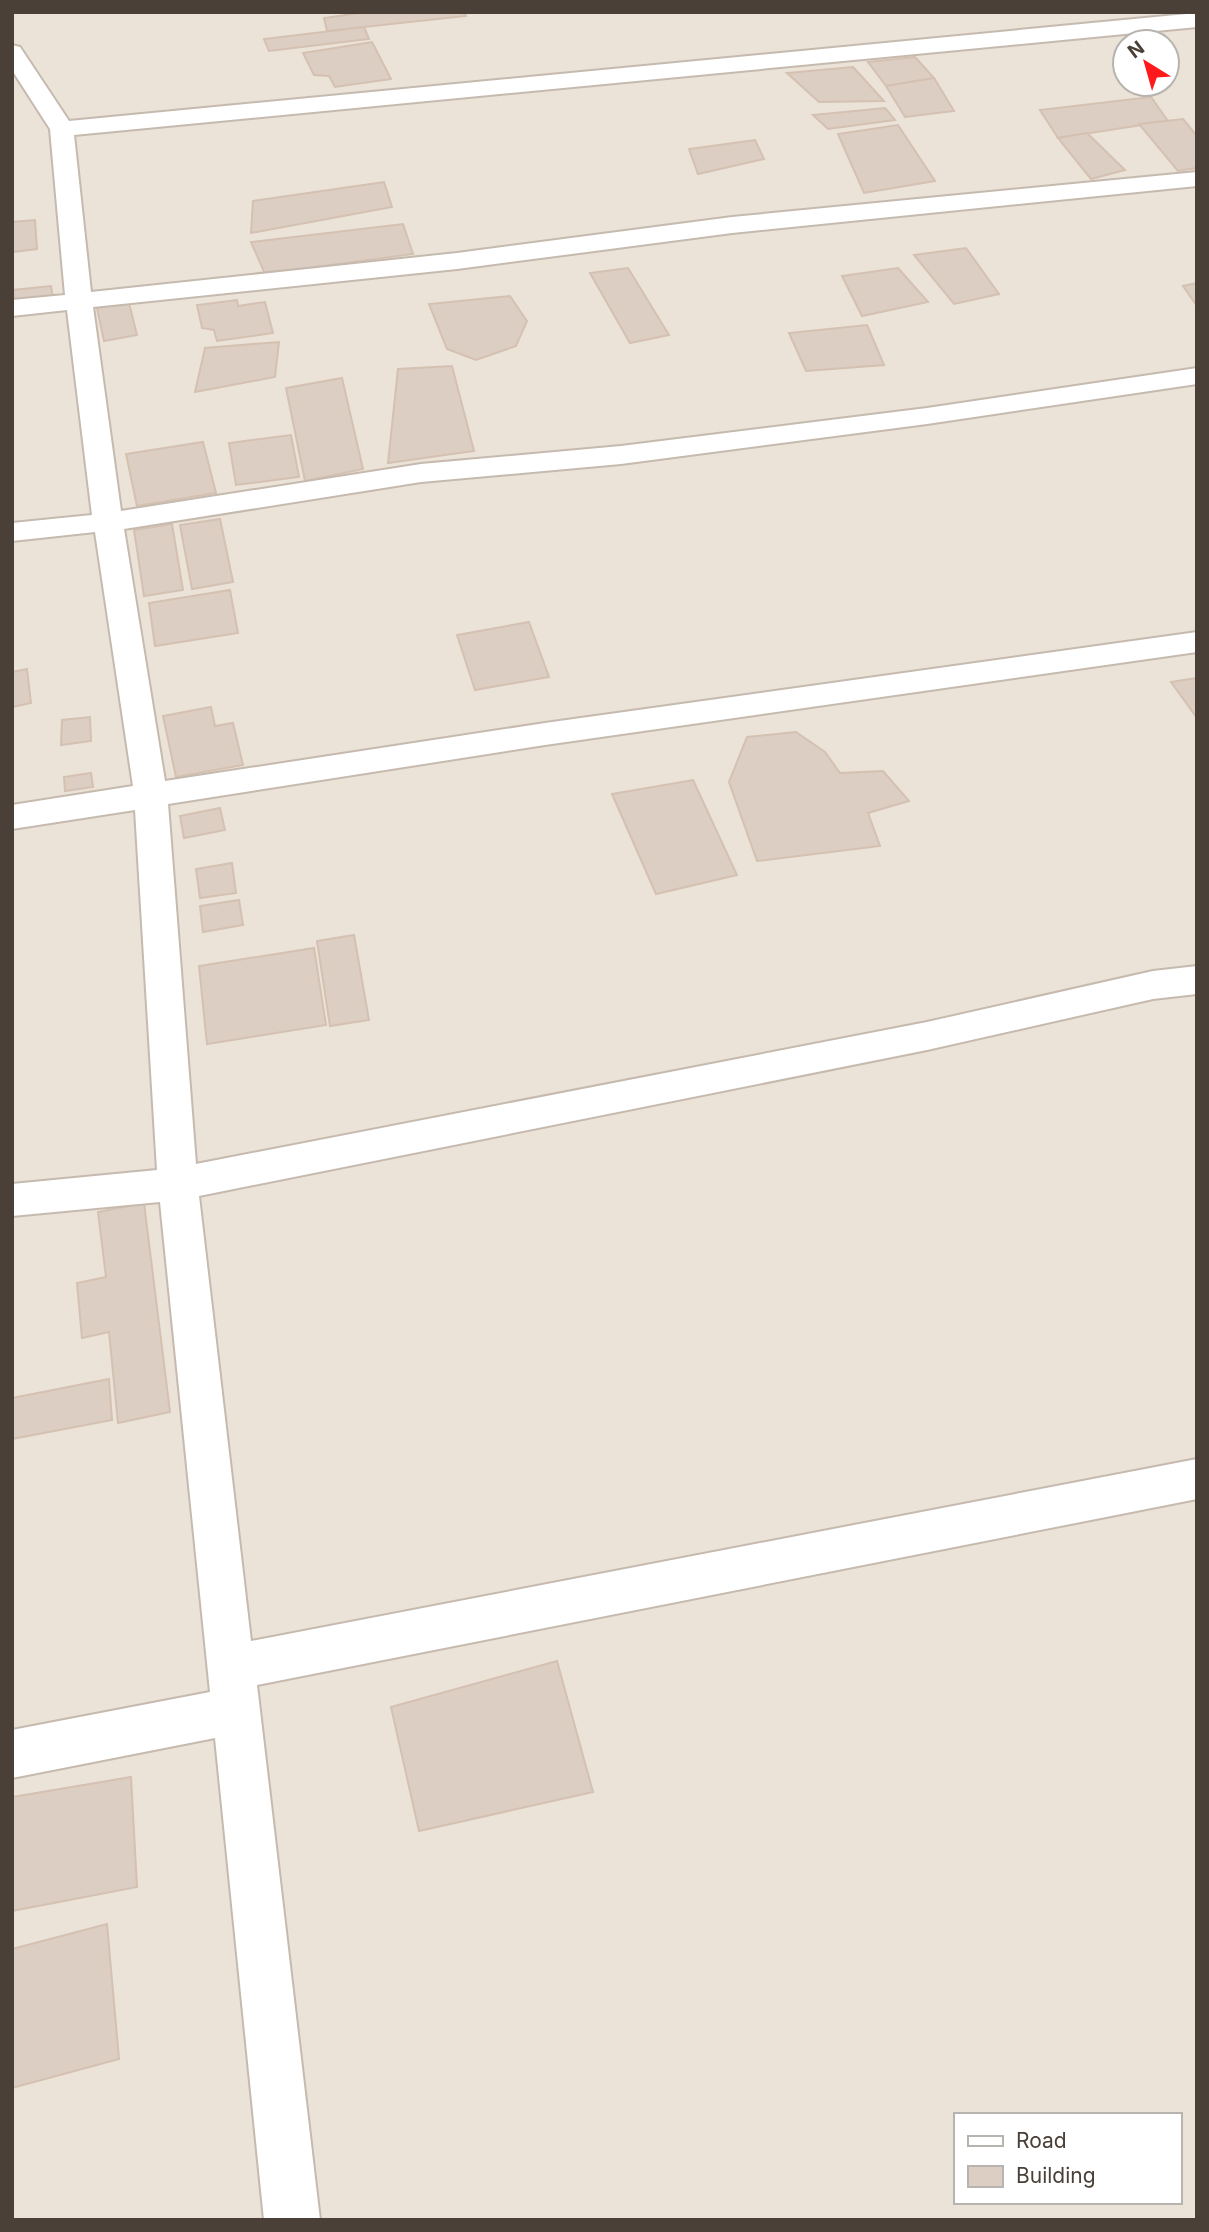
<svg xmlns="http://www.w3.org/2000/svg" width="1209" height="2232" font-family="Inter,sans-serif">
  <style>
    .residential { fill: #ebe2d8; fill-rule: evenodd }
    .building { fill: #dccec2; stroke: #d4c1b2; stroke-width: 2 }
    .lines { fill: none; stroke-linecap: round; stroke-linejoin: round }
    .street-casing { stroke: #c6baaf; stroke-width: 4 }
    .street { fill: #fff; fill-rule: evenodd }
  </style>
  <rect width="100%" height="100%" fill="#f6f1eb"/>
  <!-- residential -->
  <path class="residential" d="M12,12H1197V2220H12ZM1125,42H1167V84H1125ZM955,2115H1179V2202H955Z"/>
  <!-- building -->
  <g class="building">
    <polygon points="366,12 464,12 466,16 327,31 324,18"/>
    <polygon points="364,27 369,39 269,51 264,39"/>
    <polygon points="372,42 391,79 335,87 329,76 314,75 303,53"/>
    <polygon points="915,57 934,78 886,86 868,62"/>
    <polygon points="853,67 884,101 819,102 787,73"/>
    <polygon points="934,78 954,111 905,117 886,86"/>
    <polygon points="1151,97 1168,121 1058,138 1040,110"/>
    <polygon points="885,108 895,120 828,129 813,115"/>
    <polygon points="1183,119 1197,136 1197,168 1178,171 1139,124"/>
    <polygon points="898,125 935,181 864,193 838,134"/>
    <polygon points="1087,133 1125,170 1091,179 1058,138"/>
    <polygon points="755,140 764,159 698,174 689,149"/>
    <polygon points="384,182 392,207 251,233 253,201"/>
    <polygon points="35,220 37,249 12,252 12,222"/>
    <polygon points="403,224 413,254 265,274 251,242"/>
    <polygon points="966,248 999,294 954,304 914,255"/>
    <polygon points="628,268 669,335 630,343 590,273"/>
    <polygon points="898,268 928,302 862,316 842,276"/>
    <polygon points="1197,283 1197,306 1183,286"/>
    <polygon points="51,286 53,299 14,304 13,290"/>
    <polygon points="510,296 527,321 516,346 476,360 447,349 429,304"/>
    <polygon points="237,300 238,306 265,302 273,333 217,341 214,330 202,328 197,305"/>
    <polygon points="129,303 137,335 104,341 97,308"/>
    <polygon points="867,325 884,365 806,371 789,333"/>
    <polygon points="279,342 275,377 195,392 205,348"/>
    <polygon points="452,366 474,451 388,463 398,369"/>
    <polygon points="342,378 363,469 305,481 286,388"/>
    <polygon points="291,435 299,477 236,485 229,443"/>
    <polygon points="203,442 216,493 137,506 126,454"/>
    <polygon points="220,519 233,582 192,589 180,525"/>
    <polygon points="172,524 183,590 144,596 134,530"/>
    <polygon points="230,590 238,633 155,646 149,603"/>
    <polygon points="529,622 549,677 475,690 457,635"/>
    <polygon points="27,669 31,703 12,707 12,672"/>
    <polygon points="1197,678 1197,718 1171,682"/>
    <polygon points="211,707 215,726 233,723 243,765 176,777 163,716"/>
    <polygon points="90,717 91,741 61,745 62,720"/>
    <polygon points="796,732 825,752 840,773 883,771 909,801 868,813 880,846 757,861 729,782 747,737"/>
    <polygon points="91,773 93,787 65,791 64,777"/>
    <polygon points="693,780 737,875 656,894 612,794"/>
    <polygon points="220,808 225,830 184,838 180,816"/>
    <polygon points="232,863 236,893 200,898 196,869"/>
    <polygon points="239,900 243,925 203,932 200,906"/>
    <polygon points="354,935 369,1020 330,1026 317,941"/>
    <polygon points="314,948 326,1025 207,1044 199,966"/>
    <polygon points="144,1203 170,1412 118,1423 109,1332 82,1338 77,1283 106,1277 98,1212"/>
    <polygon points="109,1379 112,1420 12,1439 12,1398"/>
    <polygon points="557,1661 593,1792 419,1831 391,1707"/>
    <polygon points="131,1777 137,1887 12,1911 12,1797"/>
    <polygon points="107,1924 119,2059 12,2088 12,1949"/>
  </g>
  <g class="lines">
    <!-- street casing -->
    <g class="street-casing">
      <polygon id="street" points="1197,13 1197,27 74,135 91,292 457,253 732,217 1197,172 1197,186 732,233 457,269 93,307 121,511 421,464 621,446 927,408 1197,368 1197,384 927,424 621,464 421,482 124,529 165,781 545,723 1197,632 1197,652 545,745 168,804 196,1164 927,1022 1153,971 1197,966 1197,994 1153,999 927,1050 199,1196 251,1641 1197,1459 1197,1499 257,1685 320,2220 264,2220 215,1738 12,1778 12,1730 210,1692 160,1202 12,1216 12,1184 157,1170 135,810 12,829 12,805 133,786 95,532 12,541 12,523 92,515 67,310 12,316 12,300 65,295 50,129 12,70 12,45 20,47 69,121"/>
    </g>
    <!-- street -->
    <use href="#street" class="street"/>
  </g>
  <!-- border -->
  <rect width="1209" height="2232" fill="none" stroke="#4b4038" stroke-width="28"/>
  <!-- legend -->
  <rect x="954" y="2113" width="228" height="91" fill="#ffffff" stroke="#b7b3af" stroke-width="2"/>
  <rect x="968" y="2136" width="35" height="10" fill="#ffffff" stroke="#b7b3af" stroke-width="2"/>
  <text x="1016" y="2148" font-size="21" fill="#4b4038">Road</text>
  <rect x="968" y="2166" width="35" height="21" fill="#dccec2" stroke="#b7b3af" stroke-width="2"/>
  <text x="1016" y="2183" font-size="21" fill="#4b4038">Building</text>
  <!-- north arrow -->
  <g transform="translate(1146 63) rotate(323)"><circle r="33" fill="#ffffff" stroke="#b7b3af" stroke-width="2"/>
  <path d="M0-5L12 26L0 18L-12 26Z" fill="#ff191a"/>
  <text y="-10" font-size="19" font-weight="bold" text-anchor="middle" fill="#4b4038">N</text>
  </g>
</svg>
